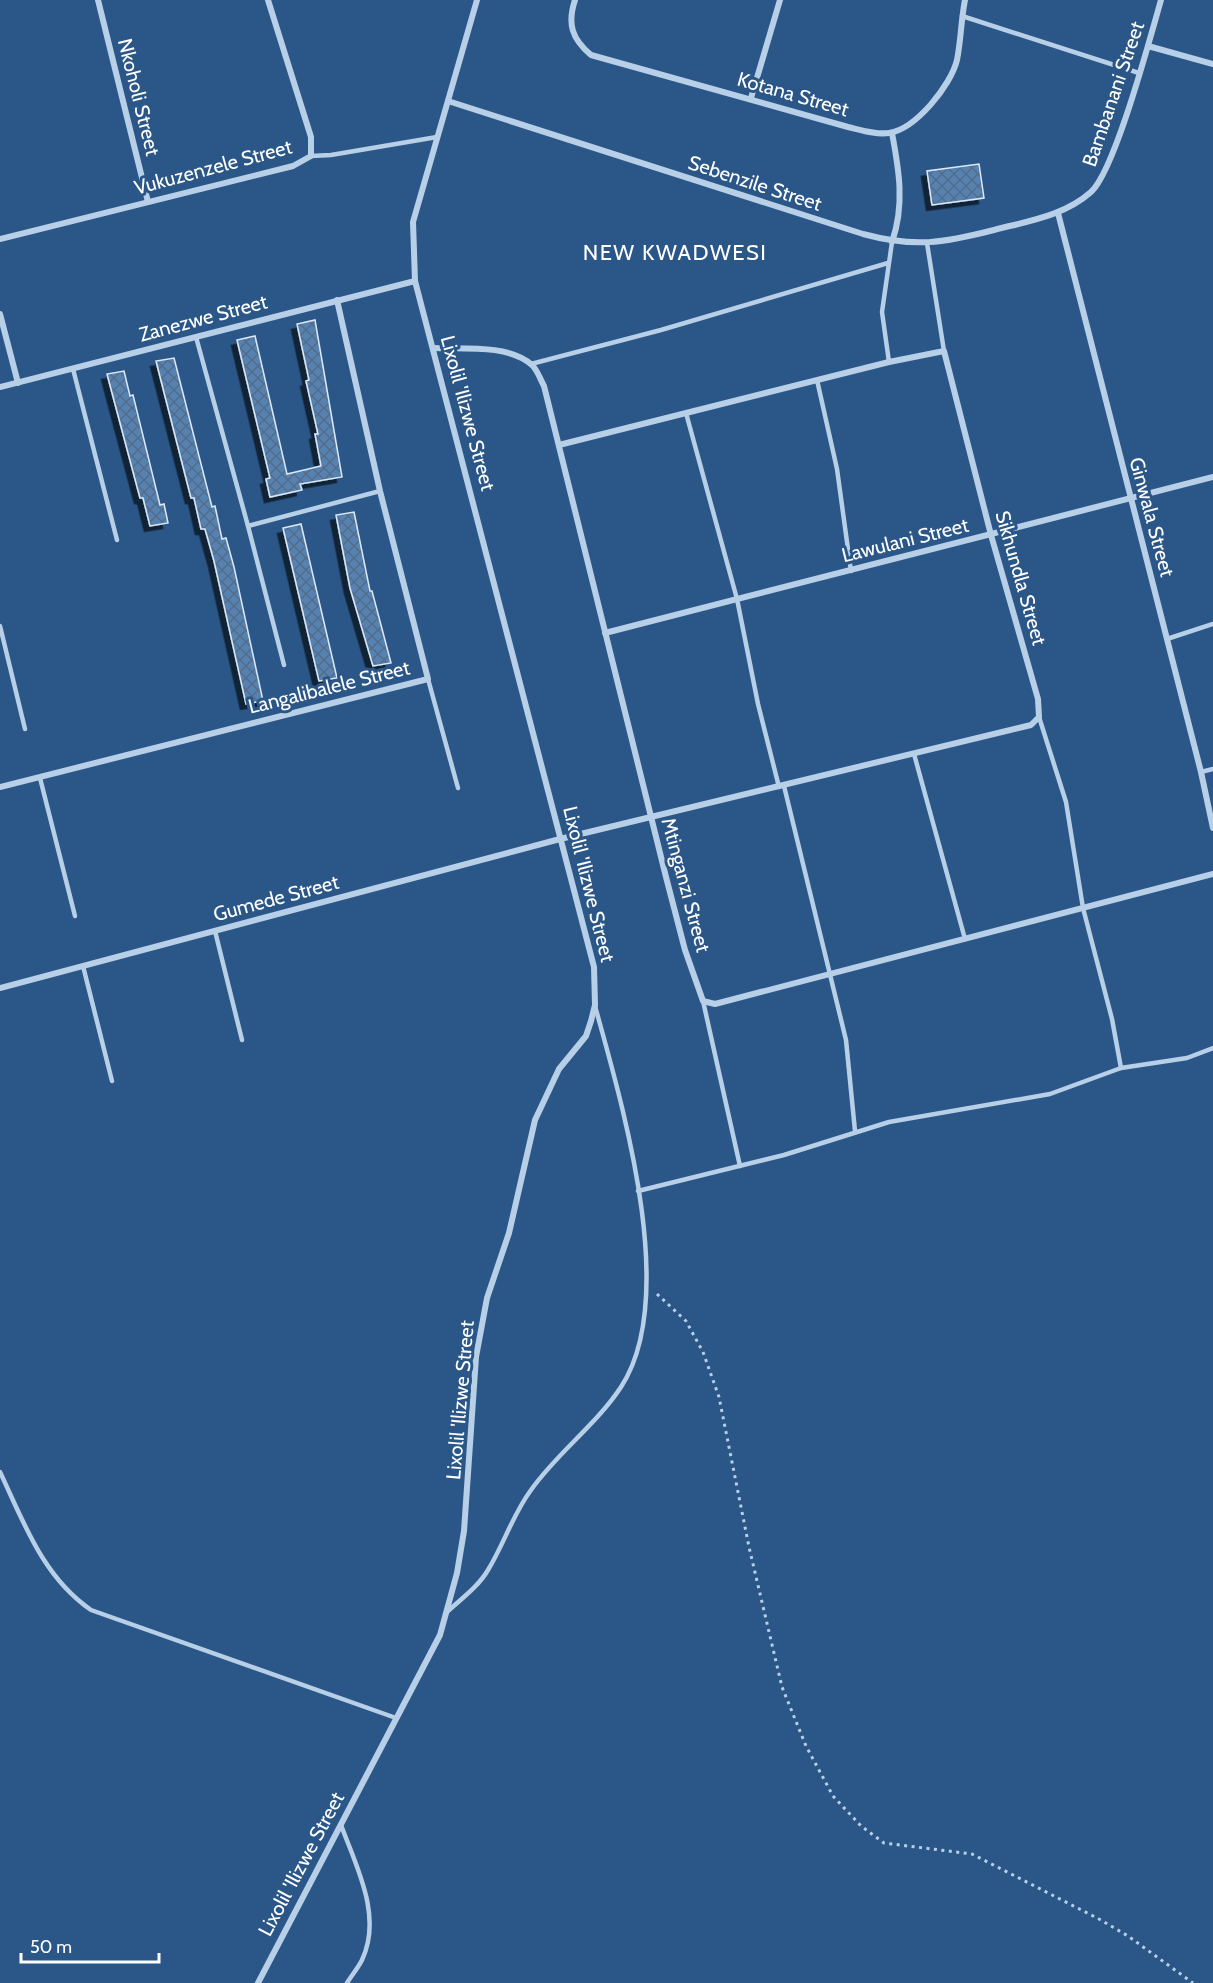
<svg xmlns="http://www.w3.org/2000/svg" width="1213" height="1983" font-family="Cabin,sans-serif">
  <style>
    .building { fill: url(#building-cross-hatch); stroke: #dbe9f7; stroke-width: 1.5; filter: url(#shadow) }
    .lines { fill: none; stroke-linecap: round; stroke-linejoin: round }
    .path { stroke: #b8cfe8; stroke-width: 3; stroke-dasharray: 3 4.5; stroke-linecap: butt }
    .lane { stroke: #b8cfe8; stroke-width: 4.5 }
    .street { stroke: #b8cfe8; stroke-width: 6 }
    .labels { text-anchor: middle; stroke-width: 6; stroke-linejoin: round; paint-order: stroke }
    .street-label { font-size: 20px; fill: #fff; stroke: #2b5788 }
    .quarter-label { font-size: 22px; letter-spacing: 1.5px; fill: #fff; stroke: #2b5788 }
  </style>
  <defs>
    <pattern id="building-cross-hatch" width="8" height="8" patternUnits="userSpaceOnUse" patternTransform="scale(1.5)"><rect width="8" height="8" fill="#5782b1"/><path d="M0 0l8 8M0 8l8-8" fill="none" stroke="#536c89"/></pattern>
    <filter id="shadow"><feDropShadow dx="-5.5" dy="5.5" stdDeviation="0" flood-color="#0009"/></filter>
  </defs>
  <rect width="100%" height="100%" fill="#2b5788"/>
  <!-- building -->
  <g class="building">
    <polygon points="979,164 984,198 932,205 927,171"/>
    <polygon points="315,320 342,477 300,484 302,490 270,497 266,479 270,478 237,340 255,336 287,474 321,466 315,434 318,434 306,381 309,380 297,324"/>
    <polygon points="174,358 212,507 215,506 222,539 226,538 234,567 263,701 246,704 214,561 205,529 201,529 194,498 191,498 156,361"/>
    <polygon points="124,371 130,396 133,395 160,505 164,504 168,523 150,526 143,498 140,498 107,374"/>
    <polygon points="354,512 370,591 372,591 391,663 373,666 350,588 336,515"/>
    <polygon points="301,524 337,678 319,681 283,528"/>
  </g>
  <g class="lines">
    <!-- path -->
    <polyline class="path" points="657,1294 686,1321 703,1352 719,1397 749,1547 782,1687 806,1746 833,1796 861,1826 884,1843 972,1854 1099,1919 1128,1936 1193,1983"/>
    <!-- lane -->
    <g class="lane">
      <polyline points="962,16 1139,73"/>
      <polyline points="311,156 331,155 437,137"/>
      <polyline points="927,243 944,351"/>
      <polyline points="196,337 248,526 380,491"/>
      <polyline points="889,362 882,312 892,242"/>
      <polyline points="531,364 661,330 888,263"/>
      <polyline points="73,369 117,540"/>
      <polyline points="817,380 837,469 851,571"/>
      <polyline points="686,413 737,599 758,704 779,787"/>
      <polyline points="248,526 284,665"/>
      <polyline points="0,626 25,729"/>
      <polyline points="1167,639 1213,624"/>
      <polyline points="428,679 458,788"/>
      <polyline points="1039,717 1066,802 1083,908 1112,1019 1121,1068"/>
      <polyline points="914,754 965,939"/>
      <polyline points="1201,772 1213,769"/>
      <polyline points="40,778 75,916"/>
      <polyline points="784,786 846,1040 855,1131"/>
      <polyline points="215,931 242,1040"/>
      <polyline points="83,966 112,1081"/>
      <polyline points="703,1001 740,1166"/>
      <polyline points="638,1191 784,1155 889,1122 1050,1094 1121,1068 1187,1058 1213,1048"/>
      <path d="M0,1472C24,1523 43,1577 91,1610L396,1718"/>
      <path d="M447,1612C461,1599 478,1587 488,1570C504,1544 513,1514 531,1490C557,1453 596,1425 621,1387C680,1297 622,1104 595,1006"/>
      <path d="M341,1825C356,1866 383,1916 362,1960C358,1968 352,1975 347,1983"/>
    </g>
    <!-- street -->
    <g class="street">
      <polyline points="98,0 148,202"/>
      <path d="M575,0C567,24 572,39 591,55L848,127C861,130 876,135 889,133C916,129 951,85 957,60C961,40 961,20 965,0"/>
      <polyline points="1148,46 1213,64"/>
      <polyline points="751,98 780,0"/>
      <path d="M448,101L863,234C915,248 943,243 994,230C1028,221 1064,216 1091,192C1115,170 1150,38 1161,0"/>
      <path d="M892,133C899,170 905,205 892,242"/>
      <polyline points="1058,213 1201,772 1213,828"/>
      <polyline points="0,239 293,166 311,156 311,137 268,0"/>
      <polyline points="0,314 18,383"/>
      <path d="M433,348C462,349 509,344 532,365C538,371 540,379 544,386L666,877L685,950L703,1001L715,1004L1213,874"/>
      <polyline points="0,387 415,281"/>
      <polyline points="605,633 1213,477"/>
      <polyline points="0,787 428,679 380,491 337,300"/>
      <polyline points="0,988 560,839 1031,725 1039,717 1038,699 991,535 944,351 889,362 559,445"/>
      <polyline points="258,1983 440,1635 457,1573 464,1531 476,1357 487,1298 509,1233 535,1120 559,1069 586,1036 591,1021 595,1005 594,967 415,281 413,222 477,0"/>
    </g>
  </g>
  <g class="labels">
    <!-- street labels -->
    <g class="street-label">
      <text transform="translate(793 94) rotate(16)" y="7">Kotana Street</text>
      <text transform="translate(1113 94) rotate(-71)" y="7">Bambanani Street</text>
      <text transform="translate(139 97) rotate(76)" y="7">Nkoholi Street</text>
      <text transform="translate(213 167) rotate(-15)" y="7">Vukuzenzele Street</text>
      <text transform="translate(755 183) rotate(18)" y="7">Sebenzile Street</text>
      <text transform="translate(203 318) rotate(-15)" y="7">Zanezwe Street</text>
      <text transform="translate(468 413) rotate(75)" y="7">Lixolil 'Ilizwe Street</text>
      <text transform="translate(1152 517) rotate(75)" y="7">Ginwala Street</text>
      <text transform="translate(905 540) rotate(-14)" y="7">Lawulani Street</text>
      <text transform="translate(1021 578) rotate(74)" y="7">Sikhundla Street</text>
      <text transform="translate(329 687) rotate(-14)" y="7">Langalibalele Street</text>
      <text transform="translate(589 884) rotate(76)" y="7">Lixolil 'Ilizwe Street</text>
      <text transform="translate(686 885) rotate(75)" y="7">Mtinganzi Street</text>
      <text transform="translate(276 898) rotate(-15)" y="7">Gumede Street</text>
      <text transform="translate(460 1400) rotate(-85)" y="7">Lixolil 'Ilizwe Street</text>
      <text transform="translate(301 1864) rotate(-62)" y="7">Lixolil 'Ilizwe Street</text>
    </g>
    <!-- quarter labels -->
    <g class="quarter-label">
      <text x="675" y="260">NEW KWADWESI</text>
    </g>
  </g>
  <!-- scale -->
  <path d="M21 1953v9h138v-9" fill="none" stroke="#ffffff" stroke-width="3"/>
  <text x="30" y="1953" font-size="18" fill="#ffffff" stroke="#2b5788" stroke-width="4.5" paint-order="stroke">50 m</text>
</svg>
